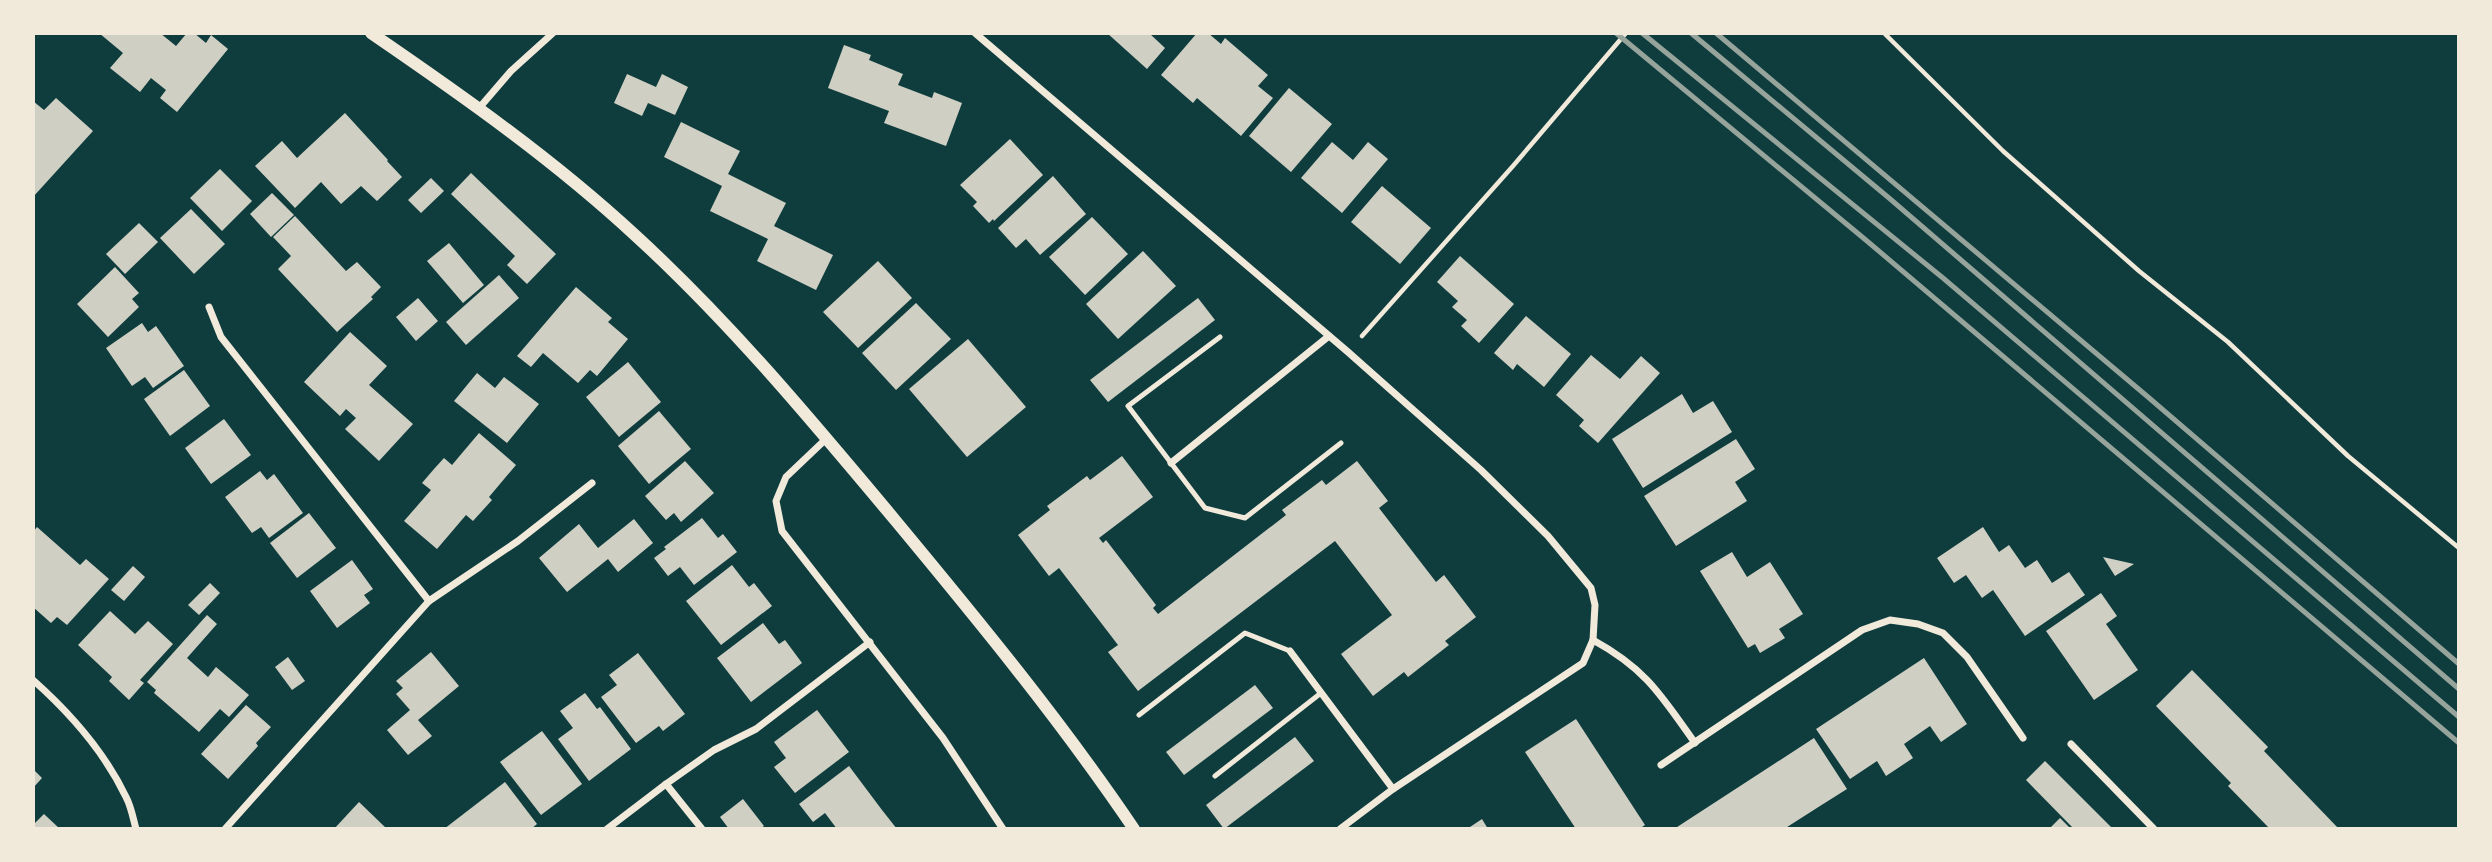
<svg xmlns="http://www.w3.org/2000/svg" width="2492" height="862" font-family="Figtree,sans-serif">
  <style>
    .building { fill: #cfcfc3 }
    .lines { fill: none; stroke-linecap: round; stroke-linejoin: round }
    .path { stroke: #f1e9da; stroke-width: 4.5 }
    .service { stroke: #f1e9da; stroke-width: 5 }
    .minor { stroke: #f1e9da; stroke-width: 7 }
    .tertiary { stroke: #f1e9da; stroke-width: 12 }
    .rail { stroke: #97a49c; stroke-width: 5 }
  </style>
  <rect width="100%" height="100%" fill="#0f3d3e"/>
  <!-- building -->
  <g class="building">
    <polygon points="99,33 160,33 176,46 187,33 194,33 206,43 211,35 228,49 177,112 160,98 166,90 151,78 140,92 110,68 123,53"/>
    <polygon points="1107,33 1149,33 1165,48 1147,69"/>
    <polygon points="1197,33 1208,33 1221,44 1225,38 1268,75 1258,86 1273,98 1241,136 1197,98 1193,103 1161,75"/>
    <polygon points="844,45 871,55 869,60 903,74 898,85 932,98 934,92 962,103 946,146 884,123 889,111 828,88"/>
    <polygon points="627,74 656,87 662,74 688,87 675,115 648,103 642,116 614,103"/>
    <polygon points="1289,88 1332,124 1291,172 1249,136"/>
    <polygon points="56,98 93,131 33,197 33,101 44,110"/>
    <polygon points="345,113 388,160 387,161 402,177 377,201 361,186 341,204 321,182 295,208 255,166 282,141 297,158"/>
    <polygon points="681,122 740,151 728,174 786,203 774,226 833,255 816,290 757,261 768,239 710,211 722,186 664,157"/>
    <polygon points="1010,139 1043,175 994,221 993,219 989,223 973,206 977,202 960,185"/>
    <polygon points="1332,142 1353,160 1368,142 1388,159 1342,213 1301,178"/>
    <polygon points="220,169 252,201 222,231 190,198"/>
    <polygon points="471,173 556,254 527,284 507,265 515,256 451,194"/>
    <polygon points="1053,176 1086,214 1040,255 1026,239 1016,248 998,228"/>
    <polygon points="431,178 444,191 421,213 408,200"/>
    <polygon points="1382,186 1431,228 1400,264 1351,222"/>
    <polygon points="272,193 294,215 271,237 250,214"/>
    <polygon points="191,209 225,244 194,274 160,238"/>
    <polygon points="295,216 346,271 357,262 381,287 371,297 373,299 337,332 278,269 291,256 273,237"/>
    <polygon points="1092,217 1128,254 1085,295 1049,257"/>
    <polygon points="139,223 158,242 125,274 106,254"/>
    <polygon points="449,243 484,285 463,303 427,261"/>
    <polygon points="1143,251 1176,286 1118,339 1086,304"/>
    <polygon points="1460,256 1514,304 1479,343 1461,326 1467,320 1452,307 1458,301 1437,282"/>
    <polygon points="878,261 912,298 858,348 823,312"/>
    <polygon points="115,267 139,293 132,299 139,307 108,337 77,304"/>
    <polygon points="499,275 519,298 466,345 446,322"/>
    <polygon points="576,287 612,318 608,322 628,339 597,376 590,370 578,383 543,353 531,367 517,356"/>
    <polygon points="418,298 438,321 416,341 396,317"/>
    <polygon points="1198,298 1215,320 1108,402 1090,380"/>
    <polygon points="916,303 951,339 896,390 862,353"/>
    <polygon points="1526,316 1571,354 1544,387 1517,364 1513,370 1494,353"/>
    <polygon points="142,323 148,332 156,326 184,366 153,388 145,377 132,386 106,348"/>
    <polygon points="350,332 387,366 369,385 413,424 379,461 345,429 356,418 346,409 340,416 304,382"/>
    <polygon points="968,339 1026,407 967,457 909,389"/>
    <polygon points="1591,355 1620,379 1641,356 1660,373 1598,443 1579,426 1584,420 1556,395"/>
    <polygon points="628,362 661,402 619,437 586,397"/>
    <polygon points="184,370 210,406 170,436 144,399"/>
    <polygon points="477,373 495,388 504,377 539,404 507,443 454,401"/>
    <polygon points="1682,394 1693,413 1713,401 1732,432 1643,488 1612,439"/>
    <polygon points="659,411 691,449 649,484 618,446"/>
    <polygon points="224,419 251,455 211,484 185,448"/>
    <polygon points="479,433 516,465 489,497 492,500 473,521 466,515 437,549 404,521 431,490 422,483 434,469 444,458 452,465"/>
    <polygon points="1736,439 1755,469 1735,482 1747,501 1676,546 1644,496"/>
    <polygon points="1122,456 1153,497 1099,538 1103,543 1106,540 1156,605 1153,608 1158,614 1286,515 1282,510 1322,480 1326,485 1357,461 1388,501 1379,508 1436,582 1444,575 1476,617 1445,641 1449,645 1408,677 1404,672 1373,696 1341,654 1392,615 1335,541 1138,691 1108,652 1118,645 1059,568 1049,576 1018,535 1050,510 1047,506 1087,476 1090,480"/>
    <polygon points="685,461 714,493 681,522 674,513 666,520 645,496"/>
    <polygon points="260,471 267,480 274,474 303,513 269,538 261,527 252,533 225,497"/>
    <polygon points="309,513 336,548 297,578 270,543"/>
    <polygon points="702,518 718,538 723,534 737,552 694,585 680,567 668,576 654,558 666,549 664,547"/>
    <polygon points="634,519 653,543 618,572 608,559 567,592 539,558 579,524 598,548"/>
    <polygon points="37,527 80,565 86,559 109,579 67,625 57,617 51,623 33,607 33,532"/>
    <polygon points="1983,527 1999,552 2009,545 2025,568 2037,560 2052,583 2069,572 2085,595 2025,636 1993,590 1982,598 1966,575 1954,583 1937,558"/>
    <polygon points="1732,552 1747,577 1770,562 1803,614 1779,629 1785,638 1760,653 1755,644 1748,648 1700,571"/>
    <polygon points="2103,557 2134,564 2115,576"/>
    <polygon points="352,560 373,589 364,595 370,603 337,628 310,591"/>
    <polygon points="732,565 749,587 754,583 772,606 721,645 686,601"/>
    <polygon points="133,566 145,577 124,601 111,590"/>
    <polygon points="210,583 220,593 199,615 188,605"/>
    <polygon points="2101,593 2117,616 2106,624 2138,670 2094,700 2046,631"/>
    <polygon points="110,611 135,634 148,621 173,644 140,680 144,683 129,700 109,681 112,677 78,645"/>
    <polygon points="207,615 217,624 187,658 208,677 216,667 249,695 229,717 220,709 199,732 154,693 156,690 147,682"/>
    <polygon points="763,623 779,644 785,640 802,663 751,702 717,658"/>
    <polygon points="431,652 459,686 418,720 432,736 408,755 387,730 410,710 396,694 403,688 396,681"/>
    <polygon points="638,653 685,714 663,731 659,726 636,743 601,697 617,685 609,675"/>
    <polygon points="288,657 305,681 292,690 275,667"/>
    <polygon points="1924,658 1967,724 1941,742 1930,726 1904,744 1913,758 1886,776 1877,761 1850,779 1816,729"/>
    <polygon points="2192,670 2268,747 2264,751 2339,829 2270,829 2228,786 2231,783 2156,706"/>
    <polygon points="1255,685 1273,708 1184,775 1166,752"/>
    <polygon points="585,693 597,709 600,707 631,749 589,781 558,739 573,728 560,711"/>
    <polygon points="246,705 271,727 256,743 258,746 228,779 201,754"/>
    <polygon points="817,710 849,752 795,793 774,767 786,758 774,742"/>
    <polygon points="1576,719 1645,825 1639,829 1576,829 1525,752"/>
    <polygon points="542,731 582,784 541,815 500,762"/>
    <polygon points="1295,737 1314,761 1224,829 1206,805"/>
    <polygon points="1814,738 1847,789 1820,806 1784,829 1674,829"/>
    <polygon points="2045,761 2113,829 2074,829 2026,780"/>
    <polygon points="849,766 882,810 897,829 837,829 825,813 813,822 799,804"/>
    <polygon points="33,769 42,778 33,788"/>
    <polygon points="505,782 537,824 531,829 444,829"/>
    <polygon points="743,799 764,826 760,829 729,829 720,817"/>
    <polygon points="359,802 387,829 334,829"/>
    <polygon points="44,814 60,829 33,829 33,825"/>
    <polygon points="2060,818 2071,829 2049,829"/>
    <polygon points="1482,819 1488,829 1467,829"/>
  </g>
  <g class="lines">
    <!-- path -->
    <g class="path">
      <polyline points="1884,33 2003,151 2139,271 2228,342 2348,456 2459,548"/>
      <polyline points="1362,336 1513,166 1626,33"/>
    </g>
    <!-- service -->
    <g class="service">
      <polyline points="1220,337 1128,406 1205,508 1245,518 1341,443"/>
      <polyline points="1139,715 1245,633 1290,651"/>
      <polyline points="1215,776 1321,693"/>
    </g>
    <!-- minor -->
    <g class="minor">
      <polyline points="975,33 1348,352 1481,470 1548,536 1591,588 1595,605 1593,640 1583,663 1393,789 1340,829"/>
      <polyline points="480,107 511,71 553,33"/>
      <polyline points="209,307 221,337 429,601"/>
      <polyline points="827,438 786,477 776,501 782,531 943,738 1003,829"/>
      <polyline points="1171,463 1329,336"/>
      <path d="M1593,640C1646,669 1661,695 1695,743"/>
      <polyline points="1290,651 1393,789"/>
      <path d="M33,680C69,712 105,753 126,797C131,806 133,818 136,829"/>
      <polyline points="2071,744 2154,829"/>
      <polyline points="1661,765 1862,630 1890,620 1918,624 1943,633 1967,657 2023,738"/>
      <polyline points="225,829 429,601 518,541 592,483"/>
      <polyline points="607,829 666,784"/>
      <polyline points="702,829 666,784 714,750 756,729 870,642"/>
    </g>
    <!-- tertiary -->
    <path class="tertiary" d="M371,33C463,96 554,160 636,236C731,323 813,422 895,520C978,620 1061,721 1134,829"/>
    <!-- rail -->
    <g class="rail">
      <polyline points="1616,33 1867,241 2459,743"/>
      <polyline points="1642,33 1943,278 2459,717"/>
      <polyline points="1691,33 1889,198 2459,689"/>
      <polyline points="1716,33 2148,397 2459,664"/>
    </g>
  </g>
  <!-- border -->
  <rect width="2492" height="862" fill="none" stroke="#f1e9da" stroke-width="70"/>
</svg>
